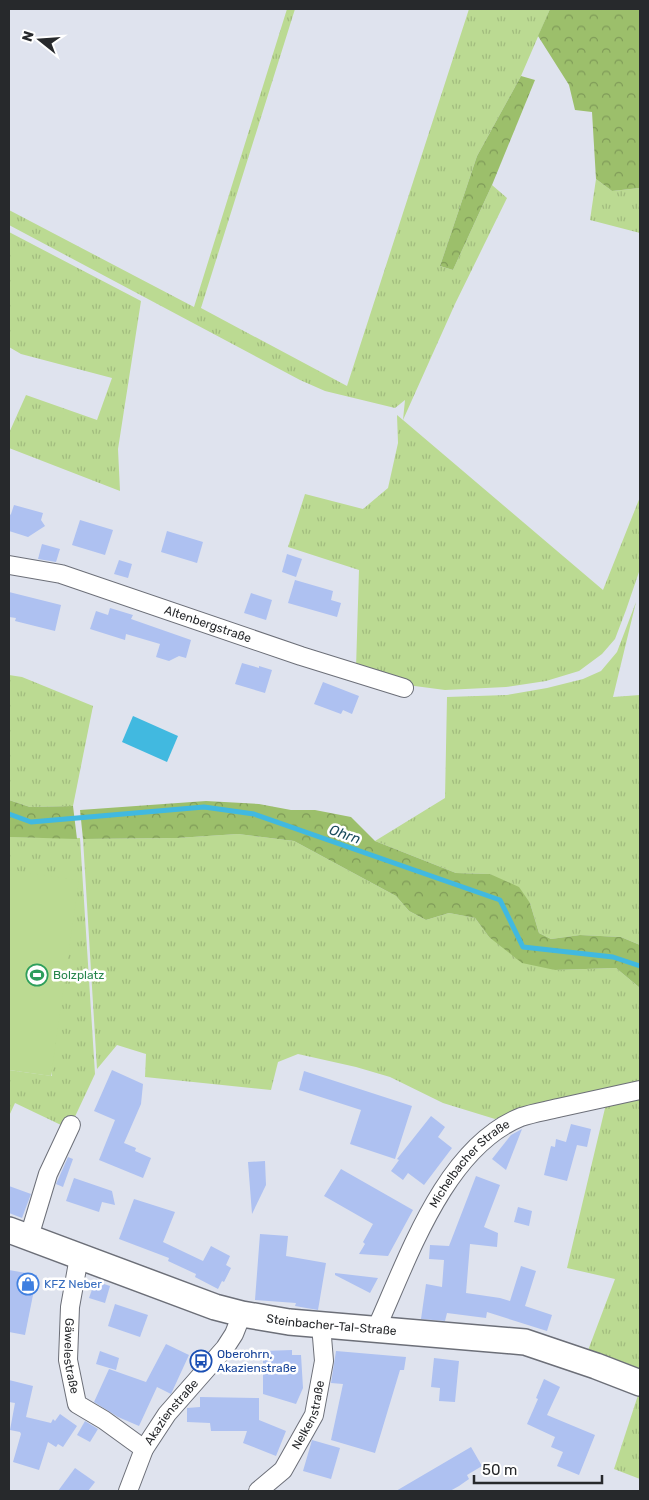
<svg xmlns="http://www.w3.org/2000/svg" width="649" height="1500" font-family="Rubik,sans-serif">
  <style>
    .grass { fill: url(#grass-tufts) }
    .forest { fill: url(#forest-crowns) }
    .pitch { fill: #bbda92 }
    .water { fill: #41b9e0 }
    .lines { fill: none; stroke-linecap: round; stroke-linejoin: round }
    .stream { stroke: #41b9e0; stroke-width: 5 }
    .building { fill: #aec1f1 }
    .minor-casing { stroke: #6c6f78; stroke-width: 20 }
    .secondary-casing { stroke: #6c6f78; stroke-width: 28 }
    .minor { stroke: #fff; stroke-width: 18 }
    .secondary { stroke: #fff; stroke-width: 25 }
    .labels { text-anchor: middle; stroke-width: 5; stroke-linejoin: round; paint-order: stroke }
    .street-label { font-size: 12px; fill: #27292c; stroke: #fff }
    .leisure-label { font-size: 12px; fill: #27864d; stroke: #fff; text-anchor: start }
    .shop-label { font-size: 12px; fill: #366cbe; stroke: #fff; text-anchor: start }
    .transit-label { font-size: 12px; fill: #164399; stroke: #fff; text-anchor: start }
    .water-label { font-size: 14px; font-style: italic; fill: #1b4c5d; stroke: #fff }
  </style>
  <defs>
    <pattern id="grass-tufts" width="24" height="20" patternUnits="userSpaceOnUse" patternTransform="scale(1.25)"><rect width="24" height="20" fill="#bbda92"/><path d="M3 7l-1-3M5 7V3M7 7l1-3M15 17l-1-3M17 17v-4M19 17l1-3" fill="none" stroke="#a1bb7e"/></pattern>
    <pattern id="forest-crowns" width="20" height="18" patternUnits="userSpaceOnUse" patternTransform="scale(1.25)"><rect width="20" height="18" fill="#9cbf6b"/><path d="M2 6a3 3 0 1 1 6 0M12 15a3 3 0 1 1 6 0" fill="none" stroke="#7f9b58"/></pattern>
  </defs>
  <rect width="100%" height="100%" fill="#dfe3ee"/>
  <!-- grass -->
  <g class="grass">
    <polygon points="287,9 295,9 201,308 347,386 469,9 550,9 521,76 477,156 440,266 453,270 492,185 507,198 455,304 403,420 603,590 640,497 640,569 626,610 615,639 602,654 579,671 546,681 506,687 445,690 407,685 356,668 359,570 288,547 305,494 363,509 388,488 398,443 397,415 403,420 405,400 395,408 325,391 300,380 9,225 9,210 194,307"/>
    <polygon points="596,179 612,191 640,188 640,233 590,220"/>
    <polygon points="9,232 141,301 118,449 120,491 9,448 9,433 26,395 97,420 112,378 21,354 9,347"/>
    <polygon points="636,602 613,697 640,695 640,945 621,937 580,935 551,939 539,933 530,903 490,874 456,873 375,841 445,798 447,697 507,695 547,688 583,679 601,671 617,652"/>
    <polygon points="9,675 22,677 93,706 73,806 30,807 9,800"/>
    <polygon points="238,834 294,841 396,896 409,911 426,920 449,913 475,918 489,937 555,970 616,968 640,988 640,1084 520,1111 495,1119 443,1103 390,1077 356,1067 298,1054 278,1062 271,1090 145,1077 146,1054 117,1045 97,1069 83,839 177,838"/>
    <polygon points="9,837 80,838 95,1074 71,1125 61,1125 15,1103 9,1116 9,1070 52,1076 9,870"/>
    <polygon points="640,1096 640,1376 587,1353 615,1279 567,1268 606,1104"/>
    <polygon points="639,1392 640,1392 640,1479 614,1469"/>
  </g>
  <!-- forest -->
  <g class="forest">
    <polygon points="550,9 640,9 640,188 612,191 596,179 592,112 575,110 569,85 538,36"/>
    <polygon points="521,76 535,80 492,185 453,270 440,266 477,156"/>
    <polygon points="9,800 30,807 73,806 77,839 9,837"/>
    <polygon points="206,801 259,804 291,810 315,810 351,817 375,841 456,873 490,874 519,887 530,903 539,933 551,939 580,935 621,937 640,945 640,988 616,968 555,970 522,963 489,937 475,918 449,913 426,920 409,911 396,896 294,841 238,834 177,838 83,839 80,810"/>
  </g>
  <!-- pitch -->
  <polygon class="pitch" points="9,870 79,880 51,1076 9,1070"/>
  <!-- water -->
  <polygon class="water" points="133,716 178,736 167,762 122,742"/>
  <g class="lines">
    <!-- stream -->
    <polyline class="stream" points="9,814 31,822 204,807 254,814 500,900 523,947 613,957 640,966"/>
  </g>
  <!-- building -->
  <g class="building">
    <polygon points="14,505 43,513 41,520 45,526 28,537 9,531 9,516 11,514"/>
    <polygon points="80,520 113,530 105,555 72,545"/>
    <polygon points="167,531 203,542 197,563 161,552"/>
    <polygon points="42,544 60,549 56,562 38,559"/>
    <polygon points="287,554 302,559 296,577 282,572"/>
    <polygon points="119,560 132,564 128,578 114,574"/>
    <polygon points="295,580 333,591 331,600 341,603 337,617 288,603"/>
    <polygon points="9,592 61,605 55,631 15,621 16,618 9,617"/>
    <polygon points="251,593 272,600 266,620 244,613"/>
    <polygon points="110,608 133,615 131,619 191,640 186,658 179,656 169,661 156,657 160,644 126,634 125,640 90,629 96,611 108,615"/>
    <polygon points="242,663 259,668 259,666 272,670 265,693 235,684"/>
    <polygon points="323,682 359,696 352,714 343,710 341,714 314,704"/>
    <polygon points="112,1070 143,1084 141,1104 124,1143 136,1148 135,1151 151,1158 143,1178 99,1160 115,1120 94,1111"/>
    <polygon points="304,1071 412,1106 395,1159 350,1144 361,1110 299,1090"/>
    <polygon points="431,1116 445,1127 438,1137 452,1148 424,1185 408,1173 403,1180 391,1171 399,1160 397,1159"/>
    <polygon points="571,1124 591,1129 587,1147 577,1145 567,1181 544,1175 551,1146 555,1147 556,1139 566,1142"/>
    <polygon points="522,1129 506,1170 492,1159 511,1135"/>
    <polygon points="68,1157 73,1159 63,1187 56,1184"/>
    <polygon points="265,1161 266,1185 252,1214 248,1162"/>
    <polygon points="341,1169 413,1210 388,1256 359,1254 365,1244 363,1242 373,1224 324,1196"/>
    <polygon points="476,1176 500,1185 484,1227 498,1233 497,1247 470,1244 466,1293 500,1298 510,1301 521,1266 536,1271 525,1306 552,1315 547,1331 487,1312 486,1318 447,1313 445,1321 421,1319 426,1284 442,1287 444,1260 429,1259 430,1245 449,1246"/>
    <polygon points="74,1178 112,1191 115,1205 102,1202 99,1212 66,1201"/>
    <polygon points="9,1186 31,1194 22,1218 9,1213"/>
    <polygon points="134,1199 175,1212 163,1242 203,1261 211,1246 230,1256 226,1265 231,1268 224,1282 222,1281 218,1289 195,1277 196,1274 168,1261 169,1258 119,1239"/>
    <polygon points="518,1207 532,1211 529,1226 514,1222"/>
    <polygon points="260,1234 288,1236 286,1256 326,1263 318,1310 295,1306 296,1303 255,1300"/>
    <polygon points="9,1270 37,1275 25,1335 9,1332"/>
    <polygon points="335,1273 378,1278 370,1293 335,1275"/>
    <polygon points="95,1281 110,1286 105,1303 89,1298"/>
    <polygon points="115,1304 148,1315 140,1337 108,1326"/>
    <polygon points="166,1344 189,1355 171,1394 157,1387 139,1426 118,1417 94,1402 109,1369 146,1382"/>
    <polygon points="292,1350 292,1355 301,1355 303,1388 296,1404 263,1394 263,1351"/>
    <polygon points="100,1351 119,1358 116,1370 96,1364"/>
    <polygon points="336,1351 406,1357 404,1370 400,1370 375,1453 331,1440 343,1384 331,1383"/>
    <polygon points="434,1358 459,1361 455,1402 439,1401 440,1388 431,1387"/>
    <polygon points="544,1379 560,1387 547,1415 595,1435 579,1475 557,1466 563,1452 551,1447 555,1437 527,1424 538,1399 536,1398"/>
    <polygon points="9,1380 33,1386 26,1417 51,1423 53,1419 55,1421 60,1414 77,1426 63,1447 58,1444 56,1447 48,1442 39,1470 13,1462 21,1434 20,1432 10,1430 15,1403 9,1402"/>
    <polygon points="200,1397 259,1398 259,1420 286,1431 276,1456 243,1443 247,1431 211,1431 210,1423 187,1422 187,1408 200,1407"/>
    <polygon points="85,1421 98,1429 90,1442 77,1435"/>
    <polygon points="312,1440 340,1448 331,1479 303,1471"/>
    <polygon points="471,1447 482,1466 467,1475 469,1479 459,1486 450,1491 396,1491"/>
    <polygon points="75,1468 95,1482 88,1491 58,1491"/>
  </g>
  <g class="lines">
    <!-- minor casing -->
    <g class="minor-casing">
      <g id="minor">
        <path id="s1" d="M9,565L61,574L301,656L404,688"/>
        <polyline points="29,1237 48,1174 71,1125"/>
        <path id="s2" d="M79,1257L70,1307L68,1360L77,1404L104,1420L144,1449"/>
        <path id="s3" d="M376,1329C408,1259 444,1148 521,1117C533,1113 546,1111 558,1108C586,1102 613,1096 640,1090"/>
        <path id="s4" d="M128,1491L144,1449L167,1414L225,1348L234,1334L242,1314"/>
        <path id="s5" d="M258,1491L283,1470L314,1415L324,1361L321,1325"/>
      </g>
    </g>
    <!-- secondary casing -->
    <g class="secondary-casing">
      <g id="secondary">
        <path id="s6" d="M9,1230L215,1307L242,1314L289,1322L525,1342L596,1366L640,1383"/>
      </g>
    </g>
    <!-- minor -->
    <use href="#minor" class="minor"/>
    <!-- secondary -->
    <use href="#secondary" class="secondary"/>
  </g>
  <!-- icons -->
  <defs>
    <g id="stadium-ring" transform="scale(1.125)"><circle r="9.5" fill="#fff" stroke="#2e9e5b" stroke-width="1.5"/><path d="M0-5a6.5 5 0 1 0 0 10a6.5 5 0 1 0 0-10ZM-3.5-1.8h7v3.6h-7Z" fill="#2e9e5b"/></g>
    <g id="shop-ring" transform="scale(1.125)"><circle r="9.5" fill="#fff" stroke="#3f7fe0" stroke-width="1.5"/><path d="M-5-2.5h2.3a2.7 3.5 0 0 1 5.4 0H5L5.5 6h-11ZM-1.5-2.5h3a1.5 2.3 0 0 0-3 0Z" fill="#3f7fe0"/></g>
    <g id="bus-ring" transform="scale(1.125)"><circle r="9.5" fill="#fff" stroke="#1a4fb4" stroke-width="1.5"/><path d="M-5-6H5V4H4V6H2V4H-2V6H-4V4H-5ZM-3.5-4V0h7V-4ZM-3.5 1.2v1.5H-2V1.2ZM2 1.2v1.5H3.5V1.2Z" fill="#1a4fb4"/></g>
  </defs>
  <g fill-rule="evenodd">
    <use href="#stadium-ring" x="37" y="975"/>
    <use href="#shop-ring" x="28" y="1284"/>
    <use href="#bus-ring" x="201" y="1361"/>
  </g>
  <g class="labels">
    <!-- street labels -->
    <g class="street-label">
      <text dy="4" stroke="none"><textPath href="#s1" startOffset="208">Altenbergstraße</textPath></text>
      <text dy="4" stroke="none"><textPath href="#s3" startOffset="192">Michelbacher Straße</textPath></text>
      <text dy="4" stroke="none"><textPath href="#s6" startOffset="338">Steinbacher-Tal-Straße</textPath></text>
      <text dy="4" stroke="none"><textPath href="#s2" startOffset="100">Gäwelestraße</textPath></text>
      <text dy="4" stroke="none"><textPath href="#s4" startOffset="91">Akazienstraße</textPath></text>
      <text dy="4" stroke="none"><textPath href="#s5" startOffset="94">Nelkenstraße</textPath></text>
    </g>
    <!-- leisure labels -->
    <g class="leisure-label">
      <text x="53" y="979">Bolzplatz</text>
    </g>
    <!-- shop labels -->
    <g class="shop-label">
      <text x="44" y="1288">KFZ Neber</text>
    </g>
    <!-- transit labels -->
    <g class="transit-label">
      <text x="217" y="1358">Oberohrn,<tspan x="217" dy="14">Akazienstraße</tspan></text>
    </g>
    <!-- water labels -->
    <g class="water-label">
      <text transform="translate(345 834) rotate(19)" y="5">Ohrn</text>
    </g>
  </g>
  <!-- border -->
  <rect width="649" height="1500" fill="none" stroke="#27292c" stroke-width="20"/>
  <!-- north arrow -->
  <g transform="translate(40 40) rotate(287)" stroke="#ffffff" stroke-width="4" paint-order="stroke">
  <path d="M0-4L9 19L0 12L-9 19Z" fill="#27292c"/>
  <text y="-8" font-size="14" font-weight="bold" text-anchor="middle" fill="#27292c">N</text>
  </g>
  <!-- scale -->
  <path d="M474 1475v8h128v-8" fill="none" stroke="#27292c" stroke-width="2.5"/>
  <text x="482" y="1475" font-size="15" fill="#27292c" stroke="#ffffff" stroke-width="4" paint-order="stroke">50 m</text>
</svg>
